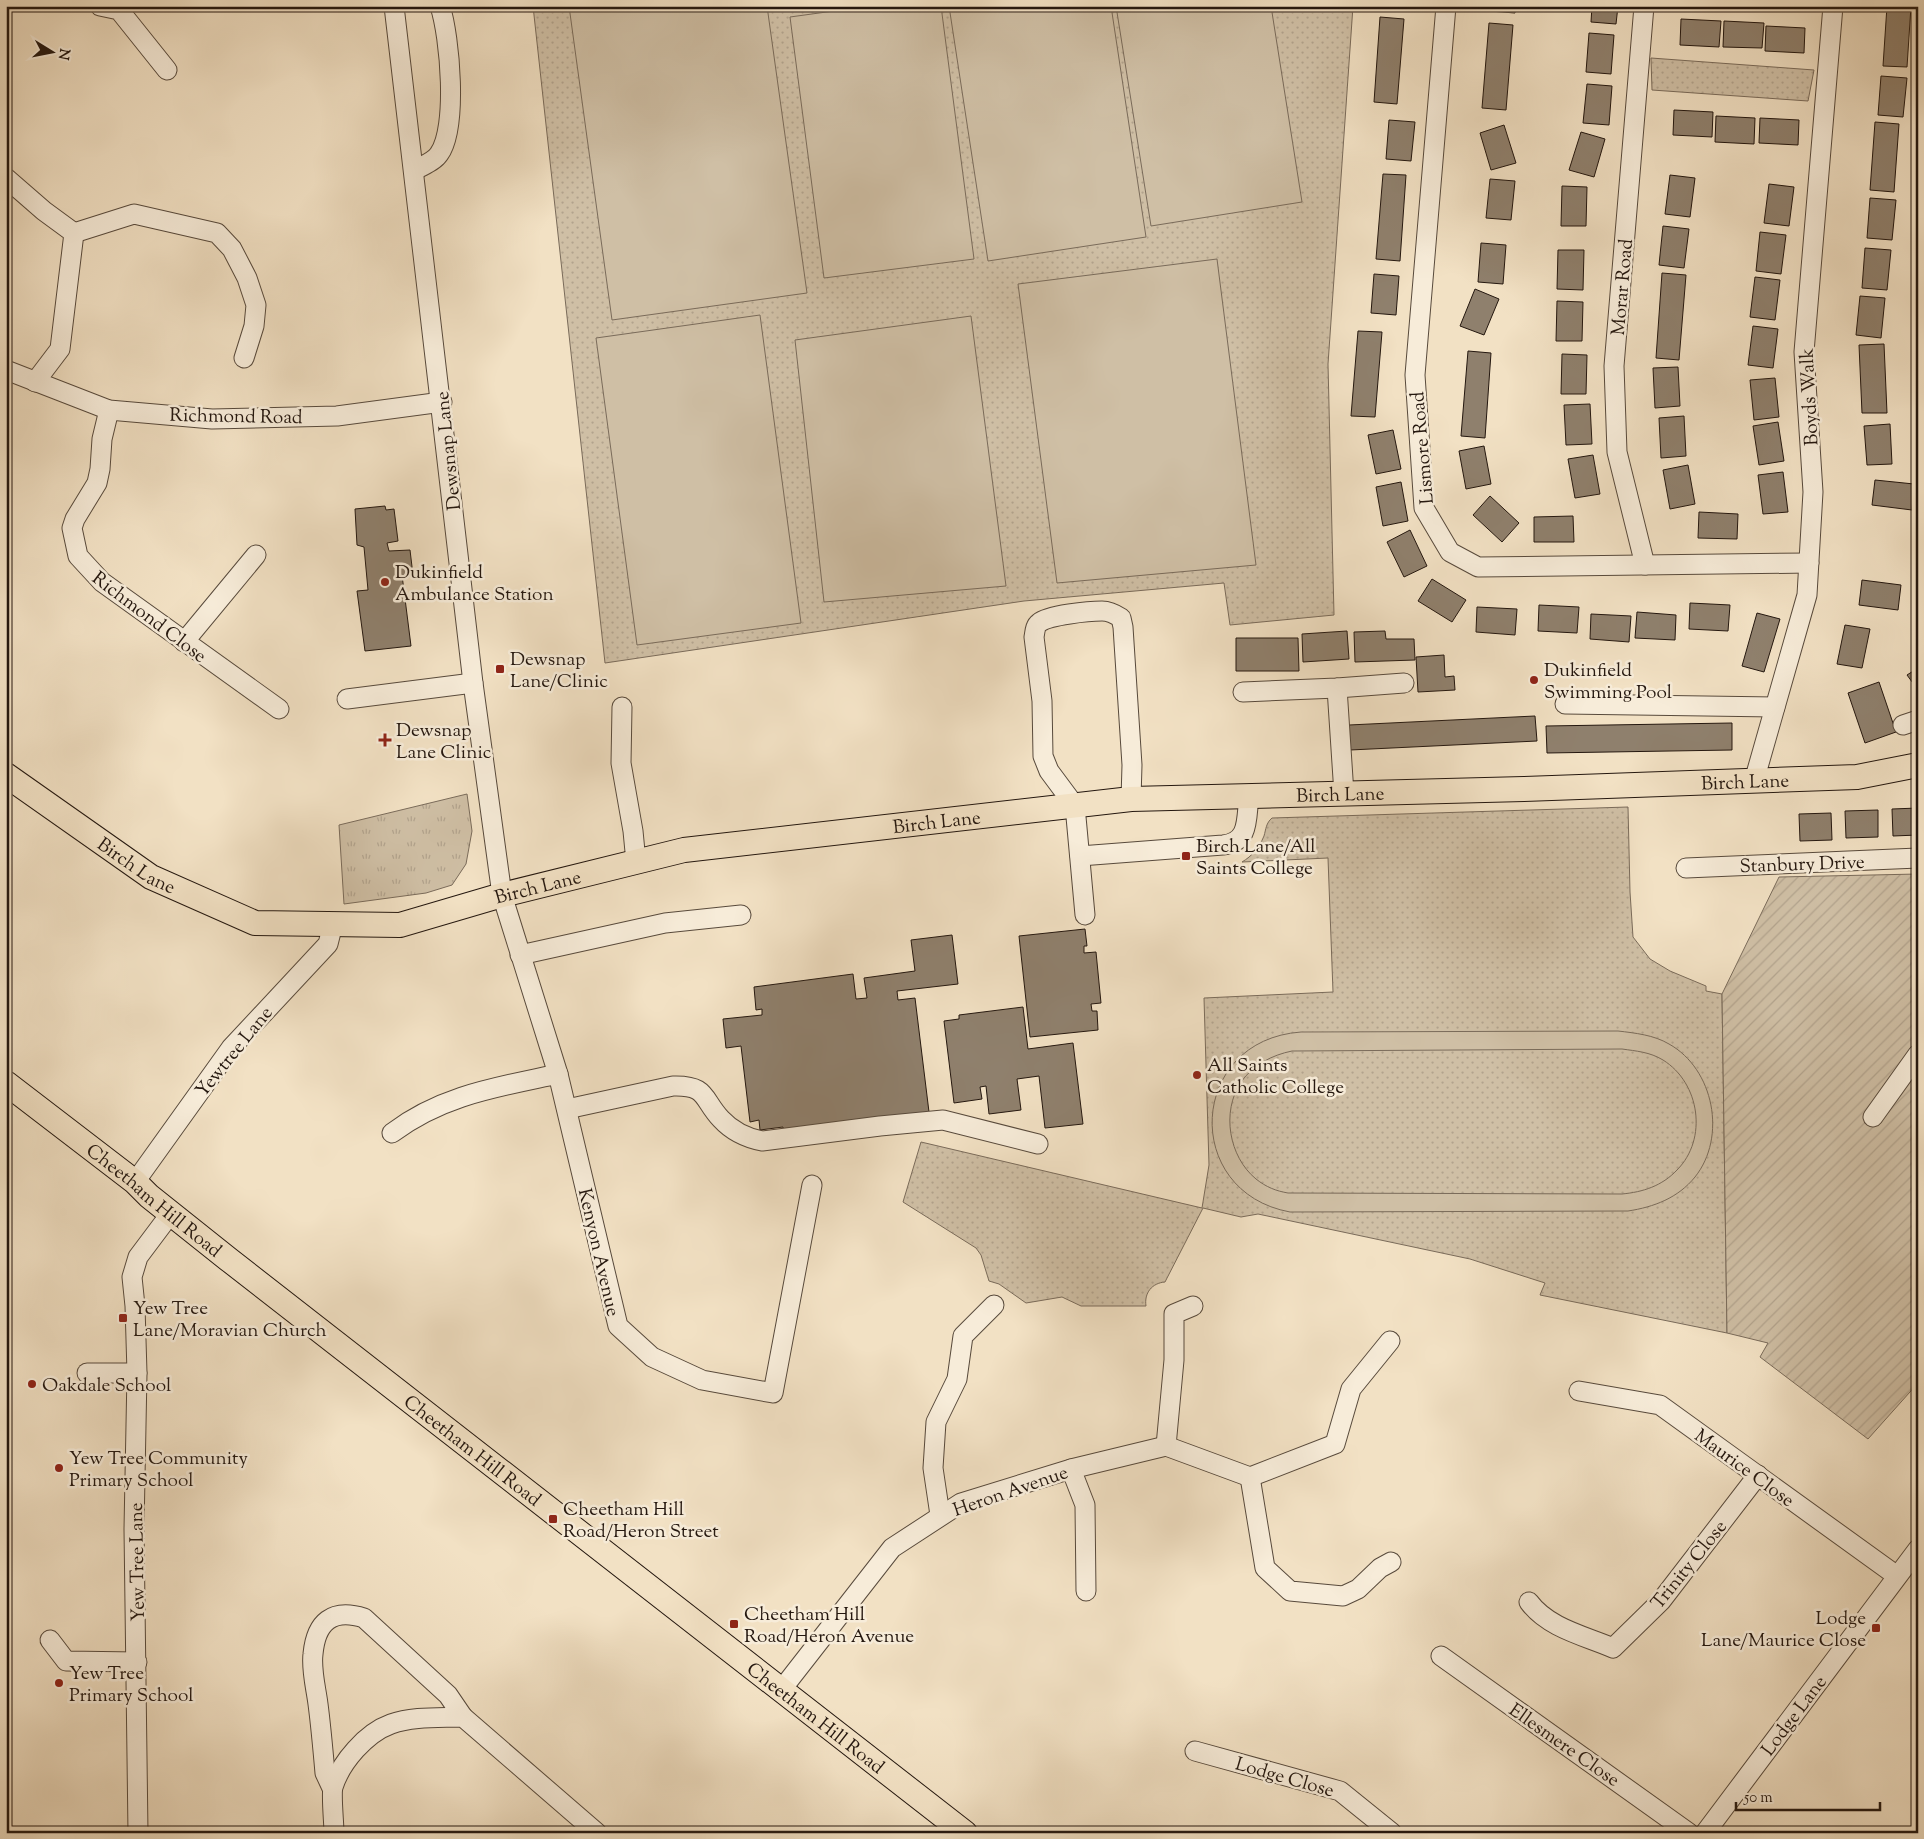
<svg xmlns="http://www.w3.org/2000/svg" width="1924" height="1839" font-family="'Sorts Mill Goudy',serif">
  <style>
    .grass { fill: url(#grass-tufts); stroke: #7a6b5a }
    .park { fill: url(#park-dots); stroke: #7a6b5a }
    .garden { fill: url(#garden-furrows); stroke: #7a6b5a }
    .pitch { fill: #cfbfa5; stroke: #7a6b5a; fill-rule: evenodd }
    .building { fill: #8f806d; stroke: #24170f }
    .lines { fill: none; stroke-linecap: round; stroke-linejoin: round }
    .minor-casing { stroke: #584a3c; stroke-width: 21 }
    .major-casing { stroke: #24170f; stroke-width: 26 }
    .minor { stroke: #f7ecd9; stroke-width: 19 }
    .major { stroke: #f2e1c4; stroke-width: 24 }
    .poi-dot { fill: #8f2418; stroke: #f7ecd9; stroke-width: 2 }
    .labels { text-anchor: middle; stroke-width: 5; stroke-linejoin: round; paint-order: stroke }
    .street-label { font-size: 19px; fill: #24170f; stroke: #f7ecd9 }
    .poi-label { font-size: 19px; fill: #24170f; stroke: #f7ecd9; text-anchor: start }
  </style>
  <defs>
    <pattern id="grass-tufts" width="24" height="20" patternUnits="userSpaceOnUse" patternTransform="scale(1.25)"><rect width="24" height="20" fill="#cfbfa5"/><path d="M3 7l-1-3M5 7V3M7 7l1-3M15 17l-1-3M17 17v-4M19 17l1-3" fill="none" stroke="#b2a38d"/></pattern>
    <pattern id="park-dots" width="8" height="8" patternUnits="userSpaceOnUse" patternTransform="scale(1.25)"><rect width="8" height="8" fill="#cfbfa5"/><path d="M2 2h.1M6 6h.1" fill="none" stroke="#b2a38d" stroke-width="1.8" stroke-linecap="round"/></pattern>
    <pattern id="garden-furrows" width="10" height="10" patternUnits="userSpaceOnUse" patternTransform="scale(1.25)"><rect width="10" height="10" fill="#cfbfa5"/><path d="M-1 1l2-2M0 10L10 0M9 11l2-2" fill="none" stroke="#b2a38d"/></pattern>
  </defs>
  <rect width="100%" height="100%" fill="#f2e1c4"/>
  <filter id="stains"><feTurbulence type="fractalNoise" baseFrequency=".004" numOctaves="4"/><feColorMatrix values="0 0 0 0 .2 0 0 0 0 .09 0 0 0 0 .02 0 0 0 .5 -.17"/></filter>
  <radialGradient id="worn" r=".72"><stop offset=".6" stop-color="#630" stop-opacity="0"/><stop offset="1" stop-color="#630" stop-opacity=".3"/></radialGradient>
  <!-- grass -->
  <polygon class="grass" points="467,794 472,831 466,864 452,885 426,893 344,904 339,825"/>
  <!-- park -->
  <g class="park">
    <polygon points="533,6 1353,6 1328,364 1334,615 1230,625 1224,583 1024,601 605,663"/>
    <polygon points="1651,59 1651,58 1814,70 1808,101 1652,90"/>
    <path d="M1628,807L1630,892L1633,937L1650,959L1670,971L1706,986V991L1722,994L1727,1333L1540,1295L1545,1283L1470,1259L1258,1214L1241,1217L1203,1208L1165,1282C1152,1283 1144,1293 1146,1306H1081L1062,1297L1026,1303L999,1284L989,1281L981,1255L976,1248L903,1202L921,1142L1202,1208L1209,1165L1204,998L1333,992L1328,858L1242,862C1252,856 1259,848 1264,836C1266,829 1266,823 1272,818Z"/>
  </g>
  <!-- garden -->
  <polygon class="garden" points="1918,874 1918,1383 1868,1439 1760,1357 1768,1343 1727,1333 1722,994 1779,877"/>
  <!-- pitch -->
  <g class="pitch">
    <polygon points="569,6 767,6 807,293 612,320"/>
    <polygon points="870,6 941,6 974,259 824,278 790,17"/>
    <polygon points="949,6 1111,6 1146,237 988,261"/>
    <polygon points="1116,6 1271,6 1302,202 1151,226"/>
    <polygon points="1217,259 1256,565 1057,583 1018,284"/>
    <polygon points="760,315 801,623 637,645 596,338"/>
    <polygon points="971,316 1006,586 824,602 795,340"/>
    <path d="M1618,1031C1635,1033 1654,1035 1669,1044C1714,1069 1727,1137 1695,1177C1678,1198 1654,1207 1628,1211L1290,1212C1181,1192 1188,1040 1301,1032ZM1622,1049C1636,1051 1650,1052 1663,1060C1700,1083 1708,1139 1677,1170C1662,1186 1643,1192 1622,1194L1288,1193C1276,1191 1266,1187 1256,1179C1229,1157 1221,1112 1241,1082C1253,1065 1272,1055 1292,1051Z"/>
  </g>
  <!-- building -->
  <g class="building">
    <polygon points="1490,6 1516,6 1515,13 1490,11"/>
    <polygon points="1592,6 1618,6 1616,24 1591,22"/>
    <polygon points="1887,6 1911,6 1907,67 1883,66"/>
    <polygon points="1380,17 1404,19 1397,104 1374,102"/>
    <polygon points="1681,19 1721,21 1719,47 1680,45"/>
    <polygon points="1724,21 1764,23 1762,48 1723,47"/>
    <polygon points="1489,23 1513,25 1506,110 1482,108"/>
    <polygon points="1766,26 1805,28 1804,53 1765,51"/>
    <polygon points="1589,33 1614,35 1611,74 1586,72"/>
    <polygon points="1881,76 1907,78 1903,117 1878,115"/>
    <polygon points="1587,84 1612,86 1609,125 1583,123"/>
    <polygon points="1674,110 1713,112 1712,137 1673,135"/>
    <polygon points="1716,116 1755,118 1754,144 1715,142"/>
    <polygon points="1760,118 1799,120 1798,145 1759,143"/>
    <polygon points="1389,120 1415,122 1411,161 1386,159"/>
    <polygon points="1875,122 1899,124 1894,192 1870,190"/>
    <polygon points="1504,125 1516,163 1491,170 1480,133"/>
    <polygon points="1581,132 1605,139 1594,177 1569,170"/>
    <polygon points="1383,174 1406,175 1400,261 1376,259"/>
    <polygon points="1670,175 1695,178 1690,217 1665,214"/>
    <polygon points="1490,179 1515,181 1511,220 1486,218"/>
    <polygon points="1769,184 1794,187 1789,226 1764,223"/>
    <polygon points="1562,186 1587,187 1586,226 1561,226"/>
    <polygon points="1870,198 1896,200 1892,240 1867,238"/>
    <polygon points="1663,226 1689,229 1684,268 1659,265"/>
    <polygon points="1760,232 1786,235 1781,274 1756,271"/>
    <polygon points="1481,243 1506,245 1503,284 1478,282"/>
    <polygon points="1865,248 1891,250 1887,290 1862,288"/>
    <polygon points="1558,250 1584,250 1583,290 1557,289"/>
    <polygon points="1662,273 1686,275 1679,360 1656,358"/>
    <polygon points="1374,274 1399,276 1396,315 1371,313"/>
    <polygon points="1755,277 1780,280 1775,320 1750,317"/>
    <polygon points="1475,289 1499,299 1484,335 1460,326"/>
    <polygon points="1860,296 1885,298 1881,338 1856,335"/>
    <polygon points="1557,301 1583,302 1582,341 1556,341"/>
    <polygon points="1753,326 1778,329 1773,368 1748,365"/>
    <polygon points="1358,331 1382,332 1375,417 1351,416"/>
    <polygon points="1884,344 1887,413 1862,413 1859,345"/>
    <polygon points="1468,351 1491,353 1485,438 1461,436"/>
    <polygon points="1562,354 1587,355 1586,394 1561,394"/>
    <polygon points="1678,367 1680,406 1655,408 1653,368"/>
    <polygon points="1775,378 1779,417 1754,420 1750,380"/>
    <polygon points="1590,404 1592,444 1566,445 1564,405"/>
    <polygon points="1684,416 1686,456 1661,458 1659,418"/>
    <polygon points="1778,422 1784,461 1759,465 1753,426"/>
    <polygon points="1890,424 1892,464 1867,465 1864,426"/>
    <polygon points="1393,430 1401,469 1376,474 1368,435"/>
    <polygon points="1484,446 1491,484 1466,489 1459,451"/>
    <polygon points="1593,455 1600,494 1575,498 1568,459"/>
    <polygon points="1688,465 1695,504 1670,509 1663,470"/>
    <polygon points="1783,472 1788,512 1763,514 1758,475"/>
    <polygon points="1875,480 1914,484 1912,510 1872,505"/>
    <polygon points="1401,482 1408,521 1383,526 1376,487"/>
    <polygon points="1490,496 1519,523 1502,542 1473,515"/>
    <polygon points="385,506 386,510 394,509 398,541 387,543 389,551 410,550 413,575 402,575 411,646 365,651 357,591 368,590 364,547 357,545 355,509"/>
    <polygon points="1699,512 1738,514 1737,539 1698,538"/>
    <polygon points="1573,516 1574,542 1534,542 1534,517"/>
    <polygon points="1410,530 1427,566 1404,577 1387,542"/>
    <polygon points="1432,579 1466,600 1452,622 1418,601"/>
    <polygon points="1862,580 1901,585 1898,610 1859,605"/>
    <polygon points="1690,603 1730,605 1728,631 1689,629"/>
    <polygon points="1539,605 1579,607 1577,633 1538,631"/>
    <polygon points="1477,607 1517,609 1515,635 1476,632"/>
    <polygon points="1637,612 1676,615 1675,640 1635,638"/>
    <polygon points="1757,613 1780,619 1764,672 1742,666"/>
    <polygon points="1591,614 1631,616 1629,642 1590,639"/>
    <polygon points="1845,625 1870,629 1862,668 1837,664"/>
    <polygon points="1347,631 1349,659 1303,662 1302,634"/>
    <polygon points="1385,631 1386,639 1414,639 1415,660 1355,662 1354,632"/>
    <polygon points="1236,638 1298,638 1299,671 1236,671"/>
    <polygon points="1444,655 1445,677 1454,676 1455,690 1418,692 1416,657"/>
    <polygon points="1918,668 1918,690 1907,675"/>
    <polygon points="1879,682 1896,732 1865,743 1848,693"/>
    <polygon points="1535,716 1537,741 1350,750 1349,725"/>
    <polygon points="1732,723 1732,750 1547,753 1546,726"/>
    <polygon points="1918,808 1918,835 1893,836 1892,809"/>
    <polygon points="1878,810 1878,837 1846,838 1845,811"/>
    <polygon points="1831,813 1832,840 1800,841 1799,814"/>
    <polygon points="1085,929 1087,946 1084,946 1084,953 1096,952 1101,1003 1091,1004 1092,1011 1097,1011 1098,1030 1030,1037 1019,936"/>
    <polygon points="952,935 958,984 897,991 898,1000 915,998 929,1112 783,1130 783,1127 760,1130 759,1120 750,1122 741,1046 726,1048 723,1019 762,1015 762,1009 756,1010 754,987 853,974 856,999 867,998 864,978 915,971 911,940"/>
    <polygon points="1023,1007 1028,1049 1073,1043 1083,1124 1045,1128 1039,1076 1017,1079 1021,1110 989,1114 986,1086 980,1087 982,1099 954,1103 944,1021 959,1019 959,1015"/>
  </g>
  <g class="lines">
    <!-- minor casing -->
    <g class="minor-casing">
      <g id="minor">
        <polyline points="100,6 119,10 167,70"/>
        <polyline points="394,6 473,683 502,895 558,1074 618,1326 652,1357 702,1380 773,1393 812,1185"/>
        <polyline points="1446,6 1415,375 1424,508 1450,552 1478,567 1809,563"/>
        <polyline points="1644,6 1614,366 1617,452 1645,565"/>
        <path d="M414,171C421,166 434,162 439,154C458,128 450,37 440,6"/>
        <polyline points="6,178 44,211 74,233 60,349 35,382"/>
        <polyline points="74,233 134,214 217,233 232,249 247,278 256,305 254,326 244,358"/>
        <polyline points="6,370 109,410 212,419 337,416 442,402"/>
        <polyline points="109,410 102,439 100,469 97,483 75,519 72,528 78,556 102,582 279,709"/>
        <polyline points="184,642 256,555"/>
        <polyline points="1337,688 1344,794"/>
        <polyline points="1243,692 1337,688 1404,683"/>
        <polyline points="347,699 473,683"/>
        <polyline points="1565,704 1775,707"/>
        <polyline points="622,707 621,763 633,831 636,862"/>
        <polyline points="1903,725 1918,720"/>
        <polyline points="1754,781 1807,595 1813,492 1804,352 1833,6"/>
        <path d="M1080,856L1223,845C1250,842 1246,819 1249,796"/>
        <polyline points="1686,868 1918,858"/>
        <path d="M1085,915L1075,806L1049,771L1043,756L1042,701L1034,637C1035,632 1035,626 1039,623C1048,615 1090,611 1102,611C1109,611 1115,614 1121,618L1123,627L1132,765L1131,799"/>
        <polyline points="520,955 665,923 741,915"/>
        <path d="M567,1109L673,1086C708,1085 702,1099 721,1119C732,1131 747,1138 762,1141L880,1126L943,1120L1038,1144"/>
        <polyline points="1873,1117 1918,1054"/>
        <path d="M392,1133C442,1095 498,1087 558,1074"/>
        <polyline points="135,1182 231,1048 328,944 333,924"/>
        <polyline points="87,1373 137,1373"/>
        <polyline points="1579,1391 1660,1405 1897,1576"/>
        <polyline points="1166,1446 1174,1360 1174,1314 1193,1306"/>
        <polyline points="1071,1469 1085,1505 1086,1591"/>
        <polyline points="1250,1477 1265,1568 1290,1591 1343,1596 1358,1589 1380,1568 1391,1562"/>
        <polyline points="1250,1477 1335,1444 1351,1389 1390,1341"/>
        <polyline points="940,1515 933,1468 936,1422 957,1379 963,1336 994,1305"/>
        <path d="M1529,1602C1548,1628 1585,1636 1613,1648L1661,1601L1758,1475"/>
        <polyline points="50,1640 66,1661 137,1662"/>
        <polyline points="1441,1656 1689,1833"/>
        <polyline points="782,1689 892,1548 961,1503 1071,1469 1166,1446 1250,1477"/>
        <polyline points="1195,1751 1340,1791 1392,1833"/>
        <path d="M332,1788L325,1773C323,1750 321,1727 318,1704C316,1688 311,1670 313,1654C316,1622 332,1608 364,1618L448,1695L463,1717"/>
        <polyline points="138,1833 134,1529 137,1373 135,1306 132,1277 138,1257 171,1213"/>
        <path d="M334,1833C334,1823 331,1795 333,1787C341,1762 366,1733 391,1724C413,1716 440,1718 463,1717L597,1833"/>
        <polyline points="1705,1833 1918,1549"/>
      </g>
    </g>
    <!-- major casing -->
    <g class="major-casing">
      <g id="major">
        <path id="s1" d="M6,775L151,877L255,923L400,925L502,895L684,850L1131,799L1524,789L1857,777L1918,765"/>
        <path id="s2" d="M6,1083L135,1182L149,1196L228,1259L965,1833"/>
      </g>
    </g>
    <!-- minor -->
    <use href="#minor" class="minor"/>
    <!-- major -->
    <use href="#major" class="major"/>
  </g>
  <!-- markers -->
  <g class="poi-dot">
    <circle cx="385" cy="582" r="5"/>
    <rect x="495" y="664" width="10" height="10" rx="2.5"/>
    <circle cx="1534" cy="680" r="5"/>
    <path d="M382.5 732.5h5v5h5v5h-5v5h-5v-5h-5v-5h5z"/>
    <rect x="1181" y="851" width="10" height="10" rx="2.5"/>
    <circle cx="1197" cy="1075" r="5"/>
    <rect x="118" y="1313" width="10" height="10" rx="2.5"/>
    <circle cx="32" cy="1384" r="5"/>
    <circle cx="59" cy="1468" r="5"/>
    <rect x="548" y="1514" width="10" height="10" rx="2.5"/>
    <rect x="729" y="1619" width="10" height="10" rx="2.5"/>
    <rect x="1871" y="1623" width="10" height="10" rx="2.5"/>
    <circle cx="59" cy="1683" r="5"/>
  </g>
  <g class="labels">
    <!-- street labels -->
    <g class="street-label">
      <text transform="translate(1621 287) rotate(-85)" y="7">Morar Road</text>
      <text transform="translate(1808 397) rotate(-93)" y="7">Boyds Walk</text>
      <text transform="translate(236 415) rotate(1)" y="7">Richmond Road</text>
      <text transform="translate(1421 448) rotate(-95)" y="7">Lismore Road</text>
      <text transform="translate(447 451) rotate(-96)" y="7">Dewsnap Lane</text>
      <text transform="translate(150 616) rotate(37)" y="7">Richmond Close</text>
      <text dy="7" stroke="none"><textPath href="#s1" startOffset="1794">Birch Lane</textPath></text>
      <text dy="7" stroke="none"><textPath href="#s1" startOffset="1389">Birch Lane</textPath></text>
      <text dy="7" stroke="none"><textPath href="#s1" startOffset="984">Birch Lane</textPath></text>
      <text dy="7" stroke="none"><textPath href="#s1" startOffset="159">Birch Lane</textPath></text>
      <text transform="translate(1802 863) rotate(-2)" y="7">Stanbury Drive</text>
      <text dy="7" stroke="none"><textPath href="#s1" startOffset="579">Birch Lane</textPath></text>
      <text transform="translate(233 1051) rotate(-51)" y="7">Yewtree Lane</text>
      <text dy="7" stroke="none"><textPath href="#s2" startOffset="189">Cheetham Hill Road</textPath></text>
      <text transform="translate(600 1252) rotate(77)" y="7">Kenyon Avenue</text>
      <text dy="7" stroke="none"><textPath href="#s2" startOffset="594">Cheetham Hill Road</textPath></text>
      <text transform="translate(1745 1467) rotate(36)" y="7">Maurice Close</text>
      <text transform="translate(1010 1490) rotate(-19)" y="7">Heron Avenue</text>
      <text transform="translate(136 1562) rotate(-91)" y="7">Yew Tree Lane</text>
      <text transform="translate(1688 1564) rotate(-51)" y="7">Trinity Close</text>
      <text transform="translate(1793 1715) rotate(-53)" y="7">Lodge Lane</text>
      <text dy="7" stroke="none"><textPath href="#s2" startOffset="1029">Cheetham Hill Road</textPath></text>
      <text transform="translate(1565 1744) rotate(35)" y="7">Ellesmere Close</text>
      <text transform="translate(1285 1776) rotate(16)" y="7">Lodge Close</text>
    </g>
    <!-- poi labels -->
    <g class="poi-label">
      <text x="395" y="578">Dukinfield<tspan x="395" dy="22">Ambulance Station</tspan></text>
      <text x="510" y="665">Dewsnap<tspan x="510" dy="22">Lane/Clinic</tspan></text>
      <text x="1544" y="676">Dukinfield<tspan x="1544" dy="22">Swimming Pool</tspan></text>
      <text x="396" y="736">Dewsnap<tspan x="396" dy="22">Lane Clinic</tspan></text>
      <text x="1196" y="852">Birch Lane/All<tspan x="1196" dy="22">Saints College</tspan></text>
      <text x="1207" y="1071">All Saints<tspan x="1207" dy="22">Catholic College</tspan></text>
      <text x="133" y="1314">Yew Tree<tspan x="133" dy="22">Lane/Moravian Church</tspan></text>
      <text x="42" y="1391">Oakdale School</text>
      <text x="69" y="1464">Yew Tree Community<tspan x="69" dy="22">Primary School</tspan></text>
      <text x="563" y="1515">Cheetham Hill<tspan x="563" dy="22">Road/Heron Street</tspan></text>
      <text x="744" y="1620">Cheetham Hill<tspan x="744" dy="22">Road/Heron Avenue</tspan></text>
      <text x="1866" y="1624" text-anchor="end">Lodge<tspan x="1866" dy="22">Lane/Maurice Close</tspan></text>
      <text x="69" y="1679">Yew Tree<tspan x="69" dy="22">Primary School</tspan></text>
    </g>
  </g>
  <!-- margin -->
  <rect width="1924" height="1839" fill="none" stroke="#f2e1c4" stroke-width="25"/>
  <rect x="8" y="8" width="1909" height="1824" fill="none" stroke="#24170f" stroke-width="2.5"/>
  <rect x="12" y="12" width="1899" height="1814" fill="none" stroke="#24170f"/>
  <!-- north arrow -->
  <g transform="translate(52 52) rotate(100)" stroke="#f7ecd9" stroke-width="4" paint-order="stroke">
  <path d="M0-4L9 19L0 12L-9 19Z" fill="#24170f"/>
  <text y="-8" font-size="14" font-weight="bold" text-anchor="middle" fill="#24170f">N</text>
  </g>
  <!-- scale -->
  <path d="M1736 1802v8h144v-8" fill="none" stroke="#24170f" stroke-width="2.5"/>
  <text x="1744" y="1802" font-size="15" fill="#24170f" stroke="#f7ecd9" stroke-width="4" paint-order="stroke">50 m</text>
  <rect width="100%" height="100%" filter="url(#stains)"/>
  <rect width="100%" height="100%" fill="url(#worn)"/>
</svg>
